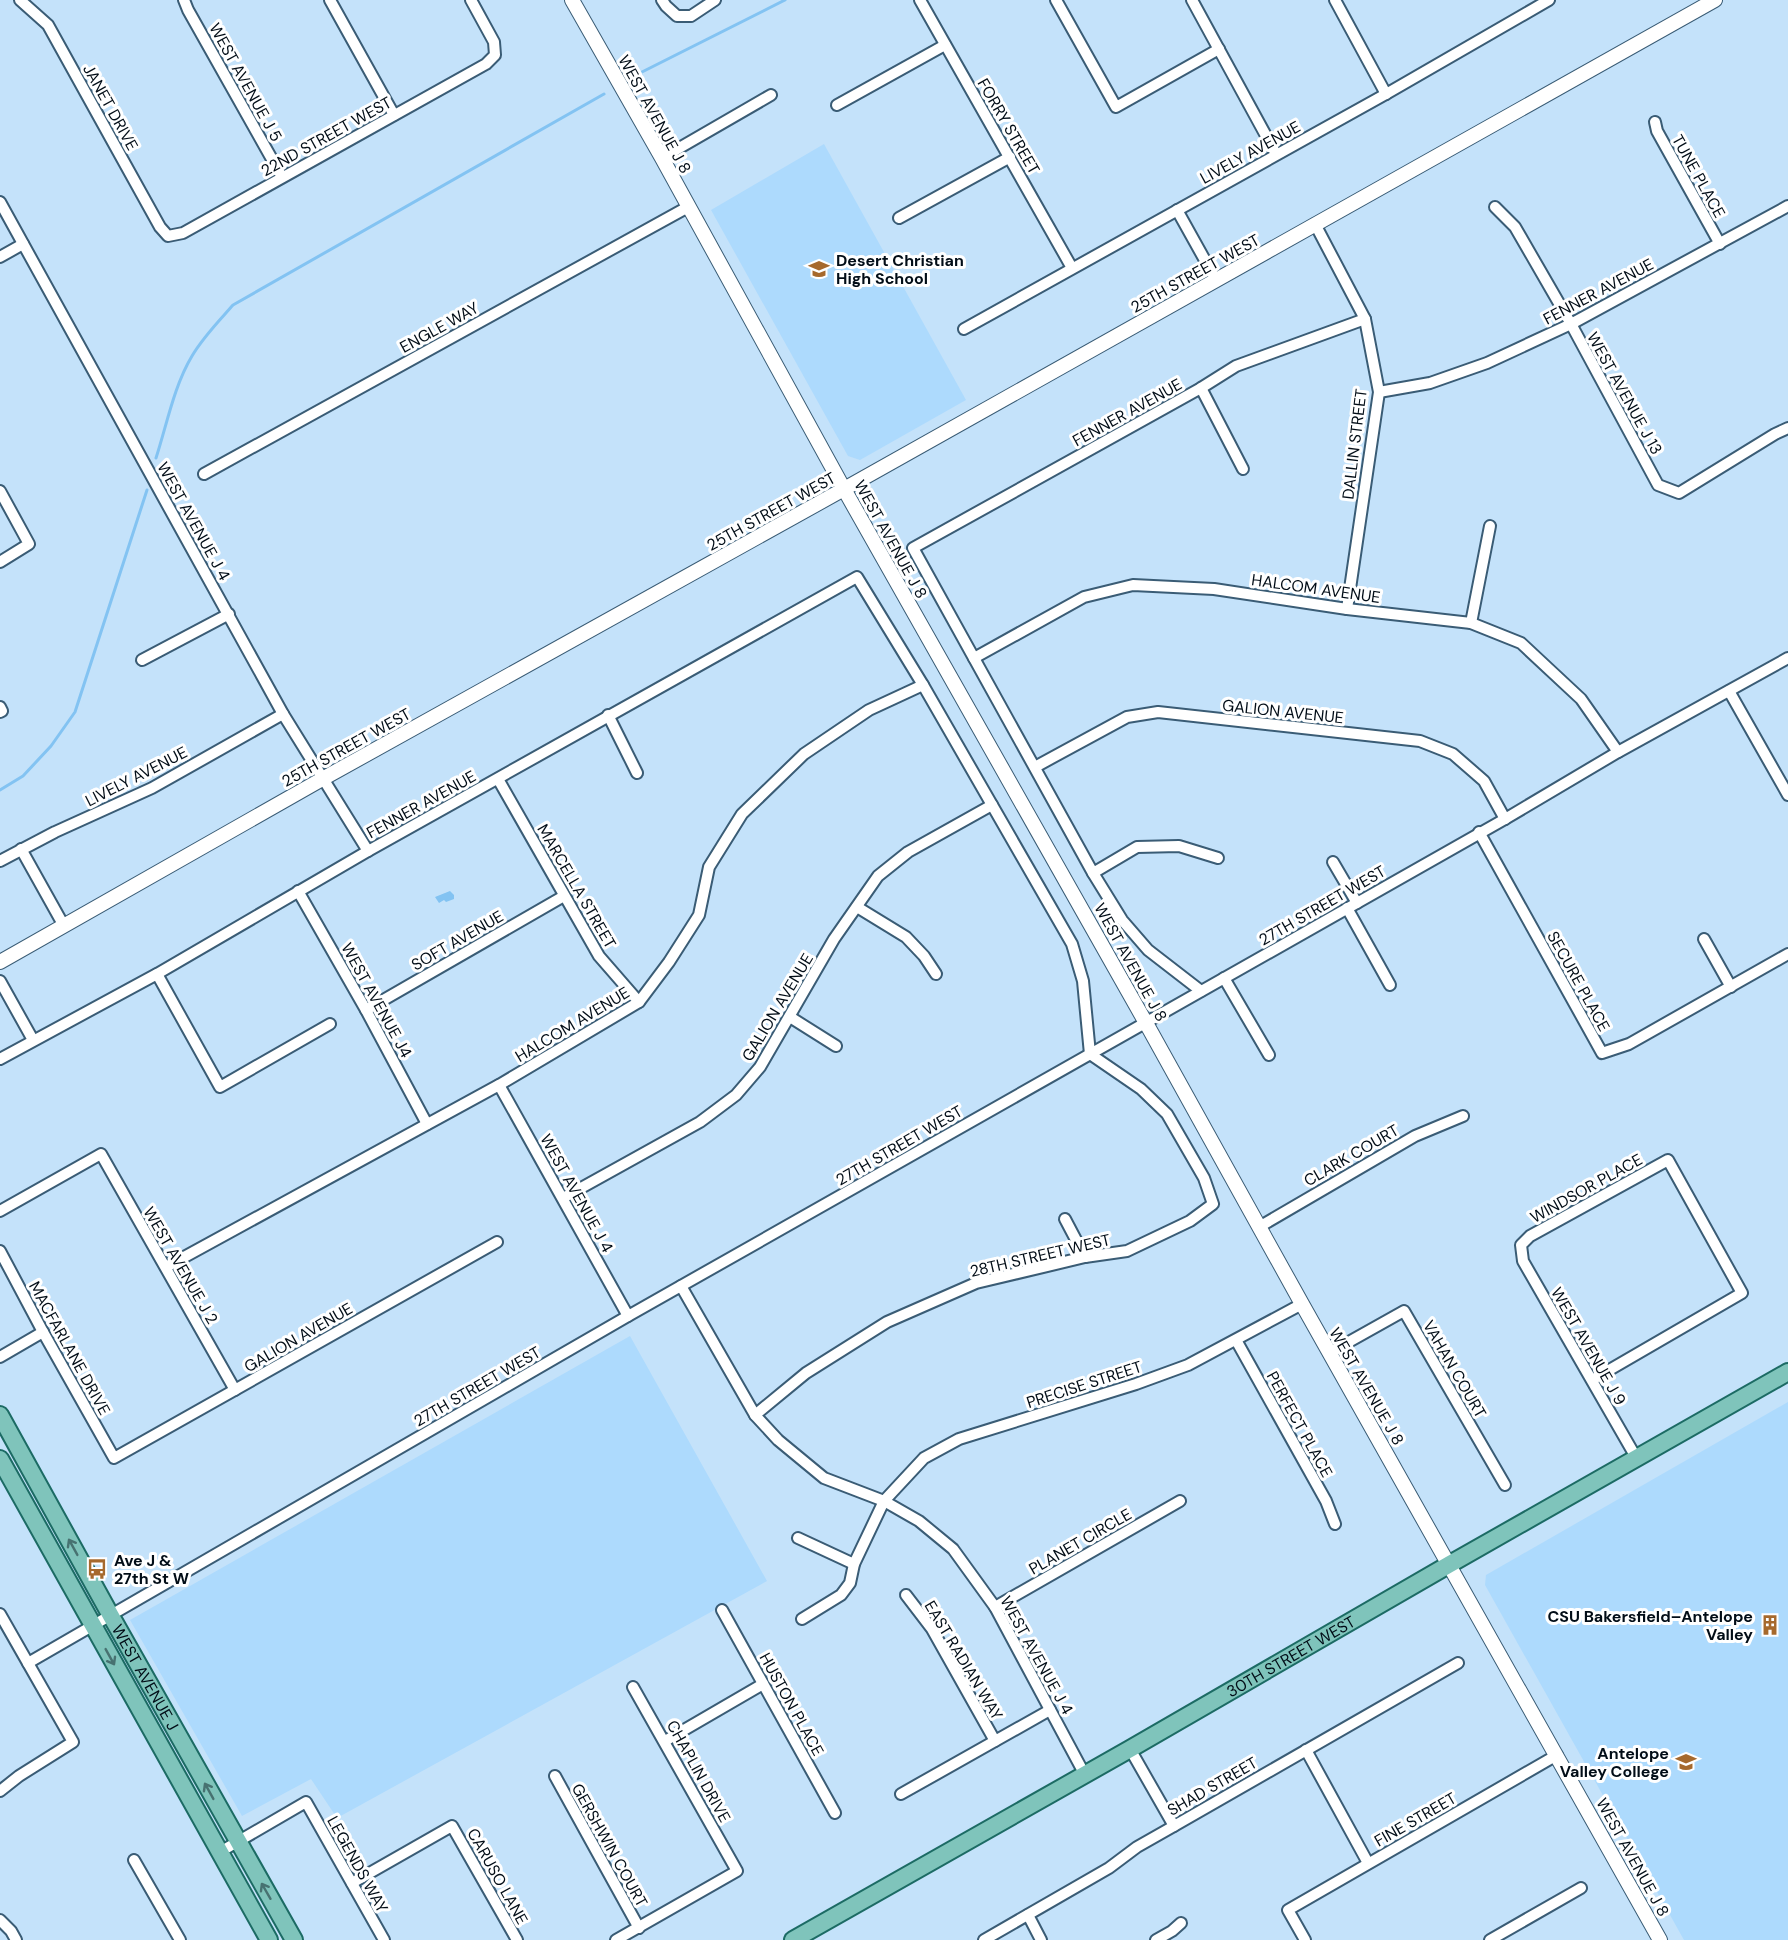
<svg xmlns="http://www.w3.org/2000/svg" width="1788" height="1940" font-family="'DM Sans',sans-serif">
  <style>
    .built { fill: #addafd }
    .water { fill: #83c3f2 }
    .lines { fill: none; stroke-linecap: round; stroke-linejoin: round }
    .stream { stroke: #83c3f2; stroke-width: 3 }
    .minor-casing { stroke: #3a5c75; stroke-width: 14 }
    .tertiary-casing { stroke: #3a5c75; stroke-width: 16 }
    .primary-casing { stroke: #1c6b64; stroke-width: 20 }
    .minor { stroke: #fff; stroke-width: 10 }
    .tertiary { stroke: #fff; stroke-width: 14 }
    .primary { stroke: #7fc4bb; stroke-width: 16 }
    .oneway { stroke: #477271 }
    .labels { text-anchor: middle; stroke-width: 6; stroke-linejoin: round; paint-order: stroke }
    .street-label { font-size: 16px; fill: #020d17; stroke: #fff }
    .poi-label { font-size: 16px; font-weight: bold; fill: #020d17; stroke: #fff; text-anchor: start }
  </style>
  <rect width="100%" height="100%" fill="#c4e2fa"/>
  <!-- built -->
  <g class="built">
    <polygon points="824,144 966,400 860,460 848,456 711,210"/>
    <polygon points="630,1336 767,1581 337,1818 311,1779 242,1816 130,1620"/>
    <polygon points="1788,1402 1788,1940 1684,1940 1485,1585 1486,1575"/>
  </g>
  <!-- water -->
  <polygon class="water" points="450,891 454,895 454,899 446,902 444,900 439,903 435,897"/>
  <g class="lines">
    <!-- stream -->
    <g class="stream">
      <polyline points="636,75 785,0"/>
      <path d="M156,458C167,424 174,386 192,356C203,337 219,321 233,305L604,94"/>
      <polyline points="0,790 23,776 51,746 75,712 147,490"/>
    </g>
    <!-- minor casing -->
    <g class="minor-casing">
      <g id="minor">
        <polyline points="20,0 48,25 160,227 168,236 183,233 486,64 495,55 494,42 471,0"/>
        <polyline points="184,0 188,10 282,177"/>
        <polyline points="330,0 394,115"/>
        <polyline points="662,0 666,6 677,16 691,16 715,0"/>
        <polyline points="920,0 1072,268"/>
        <polyline points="1056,0 1116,107 1219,49"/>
        <polyline points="1192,0 1276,154"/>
        <polyline points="1335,0 1386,94"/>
        <polyline points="837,105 945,45"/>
        <polyline points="1655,122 1657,131 1720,244"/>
        <polyline points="662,158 771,95"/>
        <polyline points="0,202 283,714 368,851"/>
        <polyline points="1495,207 1515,227 1571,324 1658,485 1679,493 1775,434 1788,428"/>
        <polyline points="1177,210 1216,280"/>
        <polyline points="899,218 1010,157"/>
        <polyline points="1315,224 1365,319 1379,392 1347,609"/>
        <polyline points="0,257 23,244"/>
        <polyline points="964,329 1386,94 1549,0"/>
        <polyline points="1201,388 1243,469"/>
        <polyline points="1379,392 1430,383 1487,363 1571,324 1788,206"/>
        <polyline points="204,474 688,207"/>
        <polyline points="0,491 29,544 0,562"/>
        <polyline points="1471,623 1490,526"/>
        <polyline points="974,658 1084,597 1133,585 1214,589 1347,609 1471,623 1521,643 1581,699 1618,752"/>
        <polyline points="142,660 229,614"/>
        <polyline points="1729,691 1788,795"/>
        <polyline points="0,707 2,711 0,712"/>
        <polyline points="608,715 637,773"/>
        <polyline points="1035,767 1127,717 1158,712 1420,741 1453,754 1484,781 1505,819"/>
        <polyline points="498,779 599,956 639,1002"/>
        <polyline points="1479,832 1602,1053 1629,1044 1788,954"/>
        <polyline points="21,849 64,926"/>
        <polyline points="0,861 55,832 152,788 283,714"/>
        <polyline points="1333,862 1357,903"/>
        <polyline points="1093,873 1137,847 1179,846 1218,858"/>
        <polyline points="298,891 366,1010 427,1124"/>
        <polyline points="857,907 906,937 924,956 936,974"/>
        <polyline points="1347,908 1390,985"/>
        <polyline points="1704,939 1731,987"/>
        <polyline points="157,974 220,1087 330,1024"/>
        <polyline points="1224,978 1269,1055"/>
        <polyline points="0,981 33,1040"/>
        <polyline points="1201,991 1148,950 1122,920 1093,873 913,548 1201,388 1236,366 1365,319"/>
        <polyline points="366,1010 564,896"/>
        <polyline points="790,1017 836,1046"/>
        <polyline points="0,1059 157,974 368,851 857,577 923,685 1072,944 1083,981 1090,1054 1141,1089 1167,1114 1204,1178 1213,1204 1190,1221 1127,1251 1085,1257 976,1283 887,1322 806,1373 755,1415"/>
        <polyline points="499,1085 628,1316"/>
        <polyline points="563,1198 700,1122 736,1095 760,1067 834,939 878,876 908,852 992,805"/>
        <polyline points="0,1211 101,1154 235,1390"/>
        <polyline points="1065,1219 1085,1257"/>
        <polyline points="1259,1227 1415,1136 1463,1116"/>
        <polyline points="0,1251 43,1332 114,1458 497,1242"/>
        <polyline points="166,1267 499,1085 639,1002 669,962 699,915 709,867 742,814 804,754 869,710 923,685"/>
        <polyline points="681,1286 755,1415 778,1440 824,1478 884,1501 919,1521 953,1549 995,1607 1085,1775"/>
        <polyline points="1236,1340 1326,1501 1335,1524"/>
        <polyline points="1329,1353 1404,1311 1505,1485"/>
        <polyline points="0,1357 43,1332"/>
        <path d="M1592,1380L1742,1293L1668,1160L1530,1236L1521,1245L1523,1261C1561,1327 1599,1393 1637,1459"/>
        <polyline points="798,1538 854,1564"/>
        <polyline points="906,1595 932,1629 995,1741"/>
        <polyline points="995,1607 1180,1501"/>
        <polyline points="722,1610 835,1813"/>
        <polyline points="0,1614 73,1742 19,1776 0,1791"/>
        <polyline points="802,1619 841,1595 850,1583 854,1564 884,1501 924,1458 959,1439 1136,1384 1188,1365 1302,1304"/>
        <polyline points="28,1663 628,1316 1505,819 1618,752 1788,658"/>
        <polyline points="665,1741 763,1684"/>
        <polyline points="1130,1749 1174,1826"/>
        <polyline points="1306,1750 1368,1863"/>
        <polyline points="555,1776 639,1928"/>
        <polyline points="901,1794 1050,1710"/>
        <polyline points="220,1852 306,1802 384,1940"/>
        <polyline points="134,1860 180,1940"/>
        <polyline points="352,1883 452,1826 517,1940"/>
        <polyline points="1028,1915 1041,1940"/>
        <polyline points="0,1920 11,1931 16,1940"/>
        <polyline points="616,1940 737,1871 633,1687"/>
        <polyline points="984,1940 1109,1868 1137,1847 1174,1826 1458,1663"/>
        <polyline points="1156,1940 1172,1931 1181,1923"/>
        <polyline points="1305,1940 1288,1910 1557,1755"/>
        <polyline points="1490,1940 1581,1888"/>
      </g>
    </g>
    <!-- tertiary casing -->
    <g class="tertiary-casing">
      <g id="tertiary">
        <polyline points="572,0 662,158 844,489 1146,1023 1302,1304 1660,1940"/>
        <polyline points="0,962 324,778 844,489 1715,0"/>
      </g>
    </g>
    <!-- primary casing -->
    <g class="primary-casing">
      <g id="primary">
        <path id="s1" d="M0,1415L111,1616L294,1940"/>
        <polyline points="0,1459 269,1940"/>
        <path id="s2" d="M793,1940L1130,1749L1450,1564L1788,1372"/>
      </g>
    </g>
    <!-- minor -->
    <use href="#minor" class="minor"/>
    <!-- tertiary -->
    <use href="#tertiary" class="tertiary"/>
    <!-- primary -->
    <use href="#primary" class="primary"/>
  </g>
  <!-- one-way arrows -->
  <defs><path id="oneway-shaft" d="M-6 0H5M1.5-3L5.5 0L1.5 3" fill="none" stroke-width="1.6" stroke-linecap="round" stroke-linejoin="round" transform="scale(1.5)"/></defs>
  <g class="oneway">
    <use href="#oneway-shaft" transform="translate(73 1547) rotate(-119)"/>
    <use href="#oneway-shaft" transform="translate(110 1657) rotate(61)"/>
    <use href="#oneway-shaft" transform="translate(209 1791) rotate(-119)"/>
    <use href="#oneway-shaft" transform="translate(266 1891) rotate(-120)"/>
  </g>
  <!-- icons -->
  <defs>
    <g id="school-bare" transform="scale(1.62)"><path d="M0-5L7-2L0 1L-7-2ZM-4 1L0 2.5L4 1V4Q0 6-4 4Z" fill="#a6692d" stroke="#fff" stroke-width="2.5" paint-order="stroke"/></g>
    <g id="bus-bare" transform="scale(1.62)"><path d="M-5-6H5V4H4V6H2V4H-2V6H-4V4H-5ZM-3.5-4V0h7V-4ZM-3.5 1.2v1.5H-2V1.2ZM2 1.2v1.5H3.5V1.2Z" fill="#a6692d" stroke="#fff" stroke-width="2.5" paint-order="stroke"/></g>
    <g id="building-bare" transform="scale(1.62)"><path d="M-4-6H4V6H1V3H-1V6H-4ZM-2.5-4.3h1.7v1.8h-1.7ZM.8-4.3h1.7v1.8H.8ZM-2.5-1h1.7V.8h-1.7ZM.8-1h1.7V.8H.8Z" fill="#a6692d" stroke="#fff" stroke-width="2.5" paint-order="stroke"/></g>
    <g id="university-bare" transform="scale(1.62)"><path d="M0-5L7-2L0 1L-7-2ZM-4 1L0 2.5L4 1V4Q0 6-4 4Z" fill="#a6692d" stroke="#fff" stroke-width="2.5" paint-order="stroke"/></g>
  </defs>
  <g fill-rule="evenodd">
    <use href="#school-bare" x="819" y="269"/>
    <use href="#bus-bare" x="97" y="1569"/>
    <use href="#building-bare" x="1770" y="1625"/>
    <use href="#university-bare" x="1686" y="1762"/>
  </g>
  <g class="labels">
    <!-- street labels -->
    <g class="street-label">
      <text transform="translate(246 82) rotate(61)" y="6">WEST AVENUE J 5</text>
      <text transform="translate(111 107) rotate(61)" y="6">JANET DRIVE</text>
      <text transform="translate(655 114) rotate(61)" y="6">WEST AVENUE J 8</text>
      <text transform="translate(1009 126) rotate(60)" y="6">FORRY STREET</text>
      <text transform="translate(326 136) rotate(-29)" y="6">22ND STREET WEST</text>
      <text transform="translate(1250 152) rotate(-29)" y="6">LIVELY AVENUE</text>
      <text transform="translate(1699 176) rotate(61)" y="6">TUNE PLACE</text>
      <text transform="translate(1195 273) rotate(-29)" y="6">25TH STREET WEST</text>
      <text transform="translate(1598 291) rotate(-28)" y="6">FENNER AVENUE</text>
      <text transform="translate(439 327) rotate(-29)" y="6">ENGLE WAY</text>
      <text transform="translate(1625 393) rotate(61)" y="6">WEST AVENUE J 13</text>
      <text transform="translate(1127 412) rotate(-29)" y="6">FENNER AVENUE</text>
      <text transform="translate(1354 444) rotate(-83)" y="6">DALLIN STREET</text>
      <text transform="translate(771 511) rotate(-29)" y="6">25TH STREET WEST</text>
      <text transform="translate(194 521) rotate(61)" y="6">WEST AVENUE J 4</text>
      <text transform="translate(891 539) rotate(61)" y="6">WEST AVENUE J 8</text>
      <text transform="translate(1316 588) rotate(8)" y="6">HALCOM AVENUE</text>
      <text transform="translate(1283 711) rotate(6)" y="6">GALION AVENUE</text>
      <text transform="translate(346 747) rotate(-29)" y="6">25TH STREET WEST</text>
      <text transform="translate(136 776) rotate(-27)" y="6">LIVELY AVENUE</text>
      <text transform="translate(421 804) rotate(-29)" y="6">FENNER AVENUE</text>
      <text transform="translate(577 886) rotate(60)" y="6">MARCELLA STREET</text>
      <text transform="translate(1322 905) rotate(-30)" y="6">27TH STREET WEST</text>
      <text transform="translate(457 940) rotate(-30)" y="6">SOFT AVENUE</text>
      <text transform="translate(1131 962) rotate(61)" y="6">WEST AVENUE J 8</text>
      <text transform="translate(1579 981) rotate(61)" y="6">SECURE PLACE</text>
      <text transform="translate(377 1000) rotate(61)" y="6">WEST AVENUE J4</text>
      <text transform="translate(777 1007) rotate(-59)" y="6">GALION AVENUE</text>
      <text transform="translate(572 1024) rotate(-31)" y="6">HALCOM AVENUE</text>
      <text transform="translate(899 1145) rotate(-30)" y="6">27TH STREET WEST</text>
      <text transform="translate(1351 1155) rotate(-30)" y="6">CLARK COURT</text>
      <text transform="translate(1586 1188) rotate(-29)" y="6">WINDSOR PLACE</text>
      <text transform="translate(577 1193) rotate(61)" y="6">WEST AVENUE J 4</text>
      <text transform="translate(1040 1255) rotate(-13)" y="6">28TH STREET WEST</text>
      <text transform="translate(181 1265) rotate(60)" y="6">WEST AVENUE J 2</text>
      <text transform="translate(298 1337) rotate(-30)" y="6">GALION AVENUE</text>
      <text transform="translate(1589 1346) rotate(60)" y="6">WEST AVENUE J 9</text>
      <text transform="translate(70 1348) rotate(61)" y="6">MACFARLANE DRIVE</text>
      <text transform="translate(1455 1369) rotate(60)" y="6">VAHAN COURT</text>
      <text transform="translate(1084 1384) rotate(-18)" y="6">PRECISE STREET</text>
      <text transform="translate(477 1386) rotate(-30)" y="6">27TH STREET WEST</text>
      <text transform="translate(1367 1386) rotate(60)" y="6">WEST AVENUE J 8</text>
      <text transform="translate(1300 1424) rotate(61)" y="6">PERFECT PLACE</text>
      <text transform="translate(1080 1541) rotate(-30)" y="6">PLANET CIRCLE</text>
      <text transform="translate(1037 1655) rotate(61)" y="6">WEST AVENUE J 4</text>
      <text dy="6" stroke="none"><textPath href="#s2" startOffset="573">30TH STREET WEST</textPath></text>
      <text transform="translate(964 1660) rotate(59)" y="6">EAST RADIAN WAY</text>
      <text dy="6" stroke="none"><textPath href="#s1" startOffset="300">WEST AVENUE J</textPath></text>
      <text transform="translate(792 1704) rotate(61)" y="6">HUSTON PLACE</text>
      <text transform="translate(699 1771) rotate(61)" y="6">CHAPLIN DRIVE</text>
      <text transform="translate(1212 1786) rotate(-30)" y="6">SHAD STREET</text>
      <text transform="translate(1415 1819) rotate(-30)" y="6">FINE STREET</text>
      <text transform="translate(610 1845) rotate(61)" y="6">GERSHWIN COURT</text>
      <text transform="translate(1633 1857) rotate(61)" y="6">WEST AVENUE J 8</text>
      <text transform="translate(358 1864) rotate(61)" y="6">LEGENDS WAY</text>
      <text transform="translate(498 1876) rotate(61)" y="6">CARUSO LANE</text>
    </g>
    <!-- poi labels -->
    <g class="poi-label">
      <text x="836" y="266">Desert Christian<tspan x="836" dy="18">High School</tspan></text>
      <text x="114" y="1566">Ave J &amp;<tspan x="114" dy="18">27th St W</tspan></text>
      <text x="1753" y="1622" text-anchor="end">CSU Bakersfield–Antelope<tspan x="1753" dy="18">Valley</tspan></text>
      <text x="1669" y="1759" text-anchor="end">Antelope<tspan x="1669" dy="18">Valley College</tspan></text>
    </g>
  </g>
</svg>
